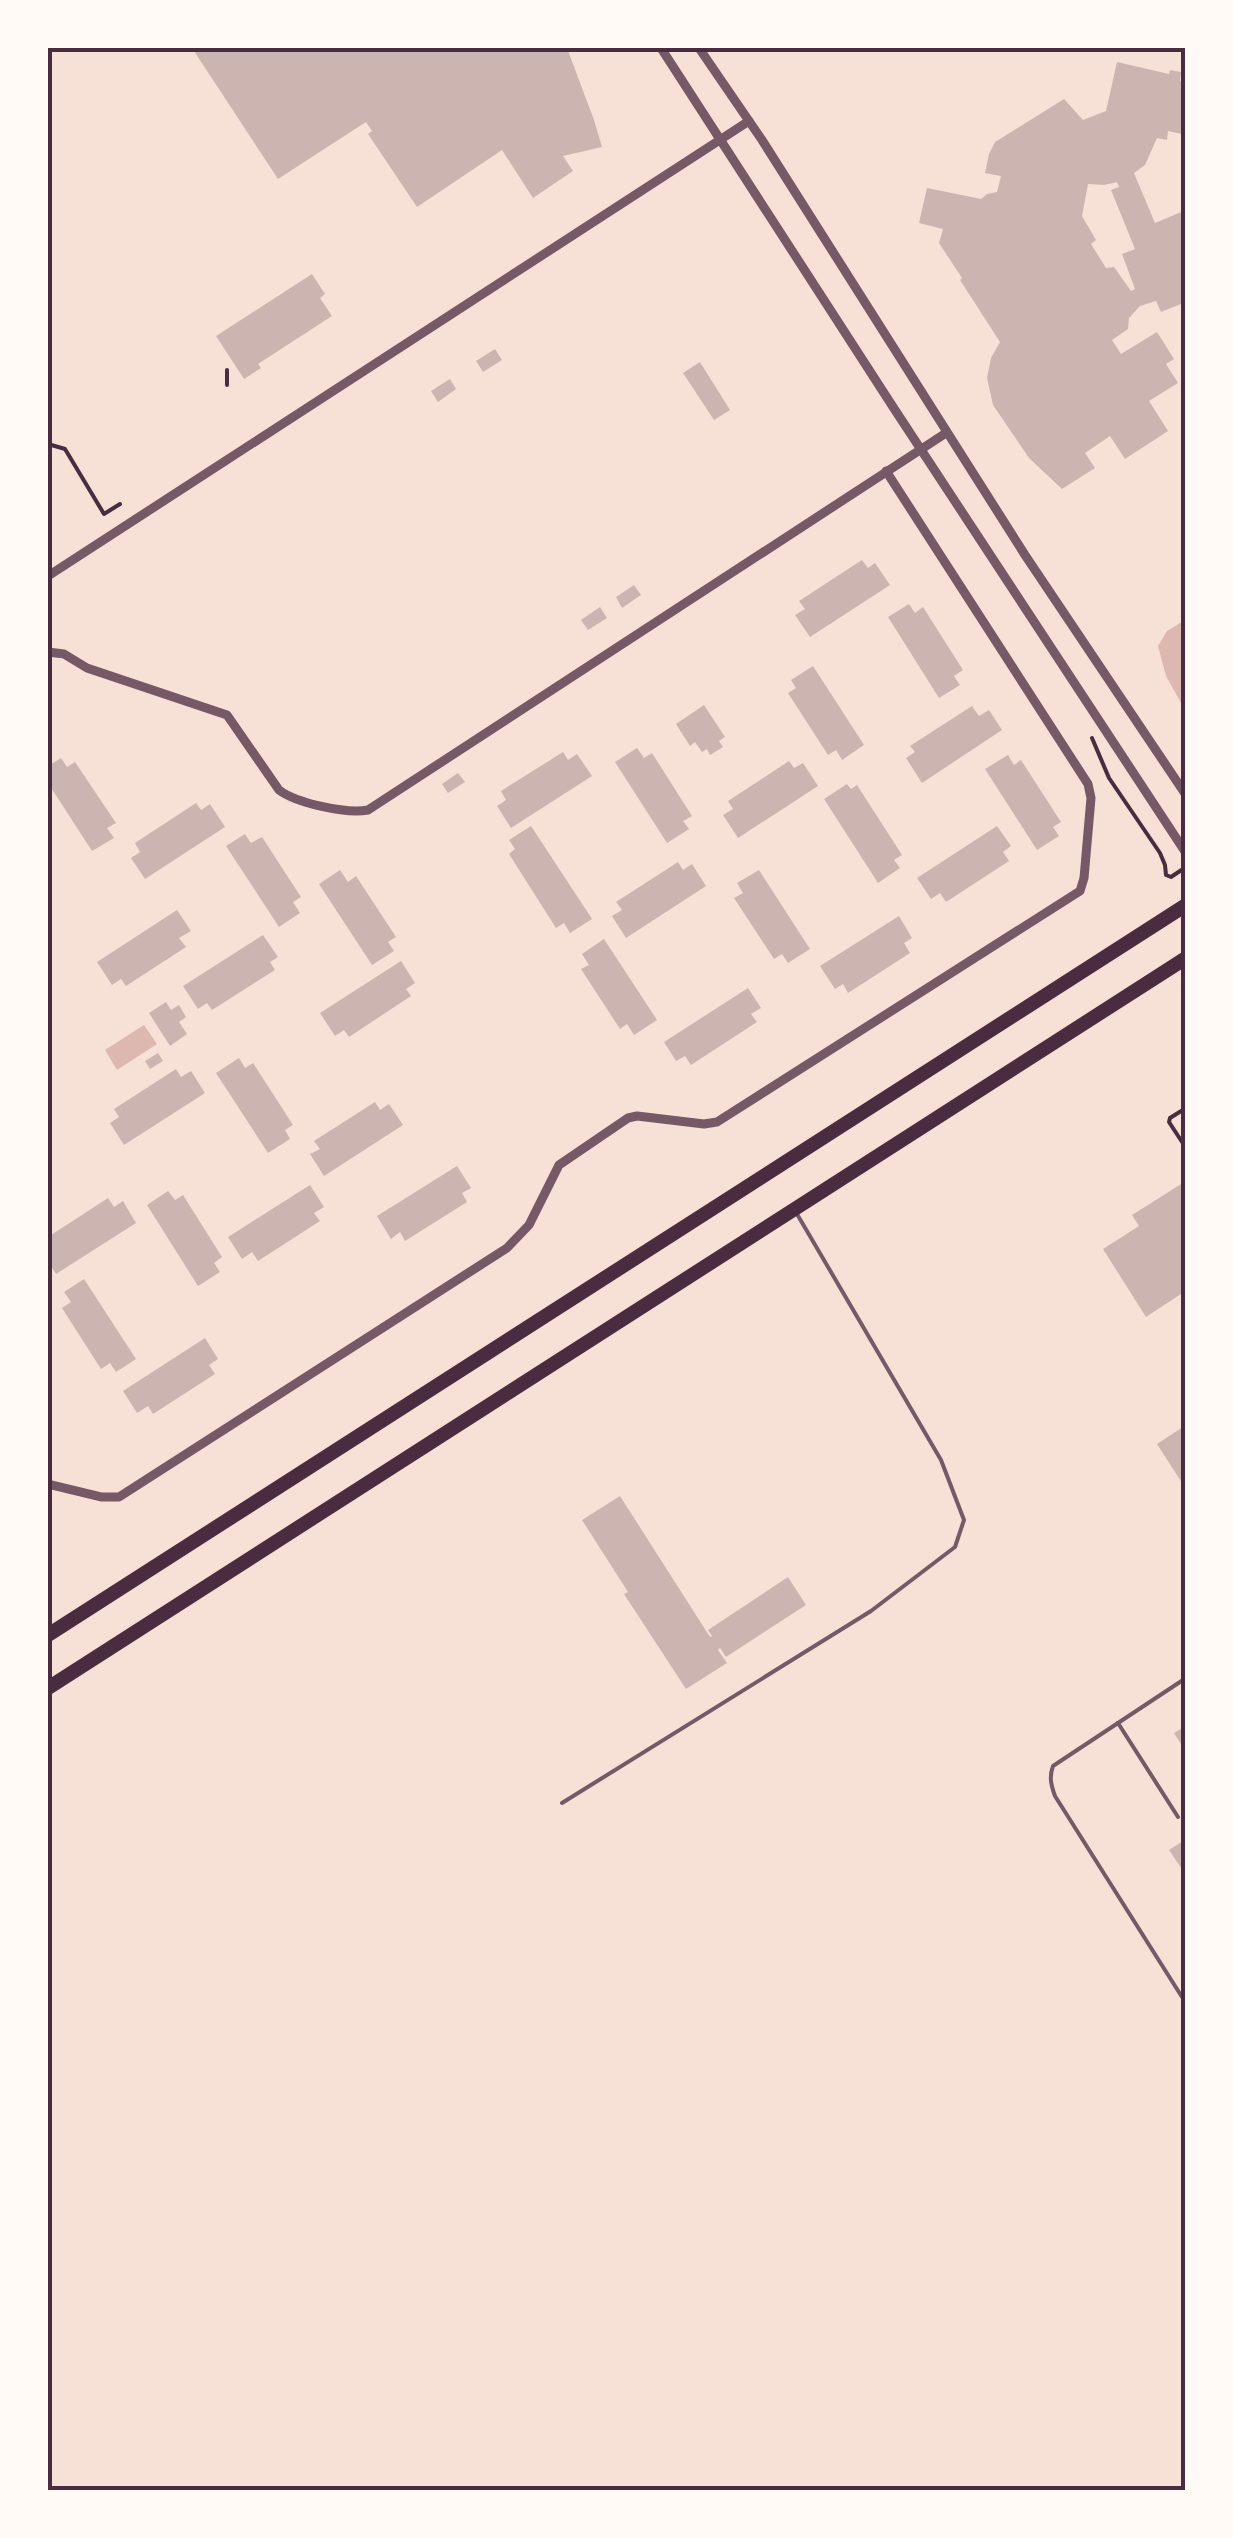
<svg xmlns="http://www.w3.org/2000/svg" width="1233" height="2538" font-family="Jost,sans-serif">
  <style>
    .water { fill: #dcb8b0 }
    .building { fill: #ccb4b1; fill-rule: evenodd }
    .lines { fill: none; stroke-linecap: round; stroke-linejoin: round }
    .path { stroke: #4a2c40; stroke-width: 4 }
    .service { stroke: #755966; stroke-width: 4 }
    .minor { stroke: #755966; stroke-width: 9 }
    .primary { stroke: #4a2c40; stroke-width: 14 }
    .neatline { fill: none; stroke: #4a2c40; stroke-width: 4 }
  </style>
  <rect width="100%" height="100%" fill="#f7e1d7"/>
  <!-- water -->
  <g class="water">
    <polygon points="1185,620 1185,710 1166,676 1158,646 1167,631"/>
    <polygon points="144,1025 157,1044 117,1070 105,1050"/>
  </g>
  <!-- building -->
  <g class="building">
    <polygon points="192,48 567,48 594,120 602,147 563,156 573,171 533,198 502,150 417,207 368,134 372,131 366,122 278,179"/>
    <path d="M1117,62L1169,74L1170,70L1181,72L1180,81L1186,83V135L1168,131L1167,140L1157,138L1145,165L1134,173L1155,223L1186,210V302L1161,312L1156,301L1140,306L1129,318L1128,329L1112,340L1121,354L1157,332L1174,359L1166,364L1178,383L1149,401L1168,431L1125,459L1110,436L1085,453L1095,468L1062,489L1029,458L993,405L987,378L991,358L1000,342L960,280L962,278L939,243L943,229L919,223L927,188L981,199L987,194L997,192L1001,176L985,173L989,154L995,142L1064,99L1083,120L1106,111ZM1117,182L1119,187L1111,190L1135,249L1122,254L1135,289L1131,291L1114,267L1106,268L1091,244L1096,240L1082,216L1088,184L1104,185Z"/>
    <polygon points="312,274 325,294 320,298 332,316 258,364 261,368 244,379 216,336"/>
    <polygon points="495,349 502,360 483,372 476,361"/>
    <polygon points="700,362 730,410 714,420 683,373"/>
    <polygon points="450,379 456,389 438,402 431,391"/>
    <polygon points="862,560 868,568 875,563 890,585 810,637 795,615 805,609 799,601"/>
    <polygon points="634,585 641,595 622,608 616,597"/>
    <polygon points="909,604 915,613 923,607 963,670 954,676 960,685 939,698 888,617"/>
    <polygon points="600,607 607,618 588,630 581,620"/>
    <polygon points="813,666 864,745 842,760 836,750 828,755 788,693 796,688 791,680"/>
    <polygon points="704,705 725,737 719,741 723,747 710,755 707,749 702,752 695,742 690,746 676,724"/>
    <polygon points="972,706 979,716 989,710 1002,730 922,783 906,758 915,752 910,746"/>
    <polygon points="637,748 644,758 652,753 692,816 683,821 689,829 667,843 615,762"/>
    <polygon points="563,752 568,760 577,754 592,776 511,828 497,806 506,800 501,791"/>
    <polygon points="1008,755 1014,765 1021,760 1061,822 1053,827 1059,836 1037,850 985,769"/>
    <polygon points="61,758 67,767 75,762 116,823 107,828 114,838 92,851 48,783 48,766"/>
    <polygon points="789,761 794,768 803,763 818,786 738,838 723,815 733,809 728,801"/>
    <polygon points="458,773 465,782 448,793 442,784"/>
    <polygon points="847,784 851,789 857,785 902,855 894,860 900,868 878,883 824,799"/>
    <polygon points="196,803 201,810 210,804 225,827 145,879 131,858 140,852 135,843"/>
    <polygon points="531,826 592,919 570,933 564,923 556,928 509,854 515,849 509,840"/>
    <polygon points="997,826 1011,846 1003,852 1009,861 946,902 940,893 931,899 917,878"/>
    <polygon points="245,834 251,843 262,837 301,897 293,902 300,913 279,927 226,846"/>
    <polygon points="678,862 683,870 692,864 706,886 626,938 612,916 622,910 616,902"/>
    <polygon points="340,870 348,882 356,876 396,937 388,942 394,951 372,965 319,884"/>
    <polygon points="759,870 810,949 788,963 782,954 774,959 734,898 743,893 737,883"/>
    <polygon points="177,910 191,931 179,938 186,947 126,986 121,979 112,985 97,962"/>
    <polygon points="899,916 912,938 904,943 910,953 848,993 843,984 835,989 820,966"/>
    <polygon points="263,935 278,957 270,962 275,970 212,1010 207,1003 198,1009 183,986"/>
    <polygon points="604,939 657,1020 634,1035 627,1024 620,1029 581,969 589,965 582,954"/>
    <polygon points="401,961 415,983 406,989 411,996 349,1037 344,1030 335,1036 320,1013"/>
    <polygon points="748,988 761,1008 751,1014 757,1022 691,1065 685,1056 676,1061 664,1042"/>
    <polygon points="166,1002 171,1010 179,1005 186,1017 179,1022 187,1034 170,1046 149,1013"/>
    <polygon points="158,1053 163,1061 150,1069 145,1061"/>
    <polygon points="239,1058 245,1068 253,1063 293,1125 285,1130 290,1139 268,1153 216,1073"/>
    <polygon points="176,1069 181,1077 191,1071 205,1093 124,1145 110,1123 119,1117 114,1109"/>
    <polygon points="375,1102 380,1110 389,1104 403,1125 324,1176 310,1154 320,1149 314,1141"/>
    <polygon points="457,1166 471,1188 462,1193 467,1202 405,1241 400,1232 391,1239 377,1216"/>
    <polygon points="1186,1181 1186,1301 1181,1294 1146,1317 1103,1249 1139,1226 1132,1215"/>
    <polygon points="310,1185 324,1207 314,1213 320,1221 258,1261 252,1252 242,1259 228,1237"/>
    <polygon points="168,1191 175,1200 183,1195 222,1257 214,1263 220,1272 198,1286 147,1205"/>
    <polygon points="108,1198 114,1207 123,1201 136,1223 56,1274 48,1261 48,1248 51,1246 48,1237"/>
    <polygon points="84,1279 136,1359 116,1372 110,1363 101,1369 62,1308 71,1302 64,1292"/>
    <polygon points="205,1338 218,1359 209,1365 215,1374 153,1414 148,1406 137,1413 123,1391"/>
    <polygon points="1186,1425 1186,1489 1157,1444"/>
    <polygon points="620,1496 710,1637 712,1636 708,1630 788,1577 806,1605 726,1657 720,1648 718,1650 727,1663 686,1689 624,1594 628,1592 582,1520"/>
    <polygon points="1186,1726 1186,1752 1174,1733"/>
    <polygon points="1186,1839 1186,1875 1169,1850"/>
  </g>
  <g class="lines">
    <!-- path -->
    <g class="path">
      <polyline points="227,370 227,385"/>
      <polyline points="48,444 65,449 104,514 120,504"/>
      <polyline points="1092,738 1109,778 1160,853 1165,865 1166,875 1171,877 1186,867"/>
      <polyline points="1183,990 1186,992"/>
      <polyline points="1186,1108 1170,1118 1169,1122 1186,1148"/>
    </g>
    <!-- service -->
    <g class="service">
      <path d="M1118,1723L1053,1766C1049,1777 1051,1785 1055,1796L1182,1997"/>
      <polyline points="562,1803 871,1611 955,1547 964,1520 941,1460 797,1214"/>
      <polyline points="1178,1817 1118,1723 1186,1678"/>
    </g>
    <!-- minor -->
    <g class="minor">
      <polyline points="661,48 895,410 1186,853"/>
      <polyline points="699,48 762,140 1025,555 1186,795"/>
      <polyline points="48,576 749,121"/>
      <path d="M48,652L64,654L87,668L227,715L279,790C296,803 346,814 368,810L946,433"/>
      <polyline points="48,1484 102,1497 119,1497 507,1248 529,1225 559,1165 628,1118 637,1116 704,1124 717,1122 1080,891 1084,878 1091,798 1088,784 886,471"/>
    </g>
    <!-- primary -->
    <g class="primary">
      <polyline points="48,1635 1186,905"/>
      <polyline points="48,1688 1186,958"/>
    </g>
  </g>
  <!-- border -->
  <rect width="1233" height="2538" fill="none" stroke="#fffaf5" stroke-width="100"/>
  <rect x="50" y="50" width="1133" height="2438" class="neatline"/>
</svg>
